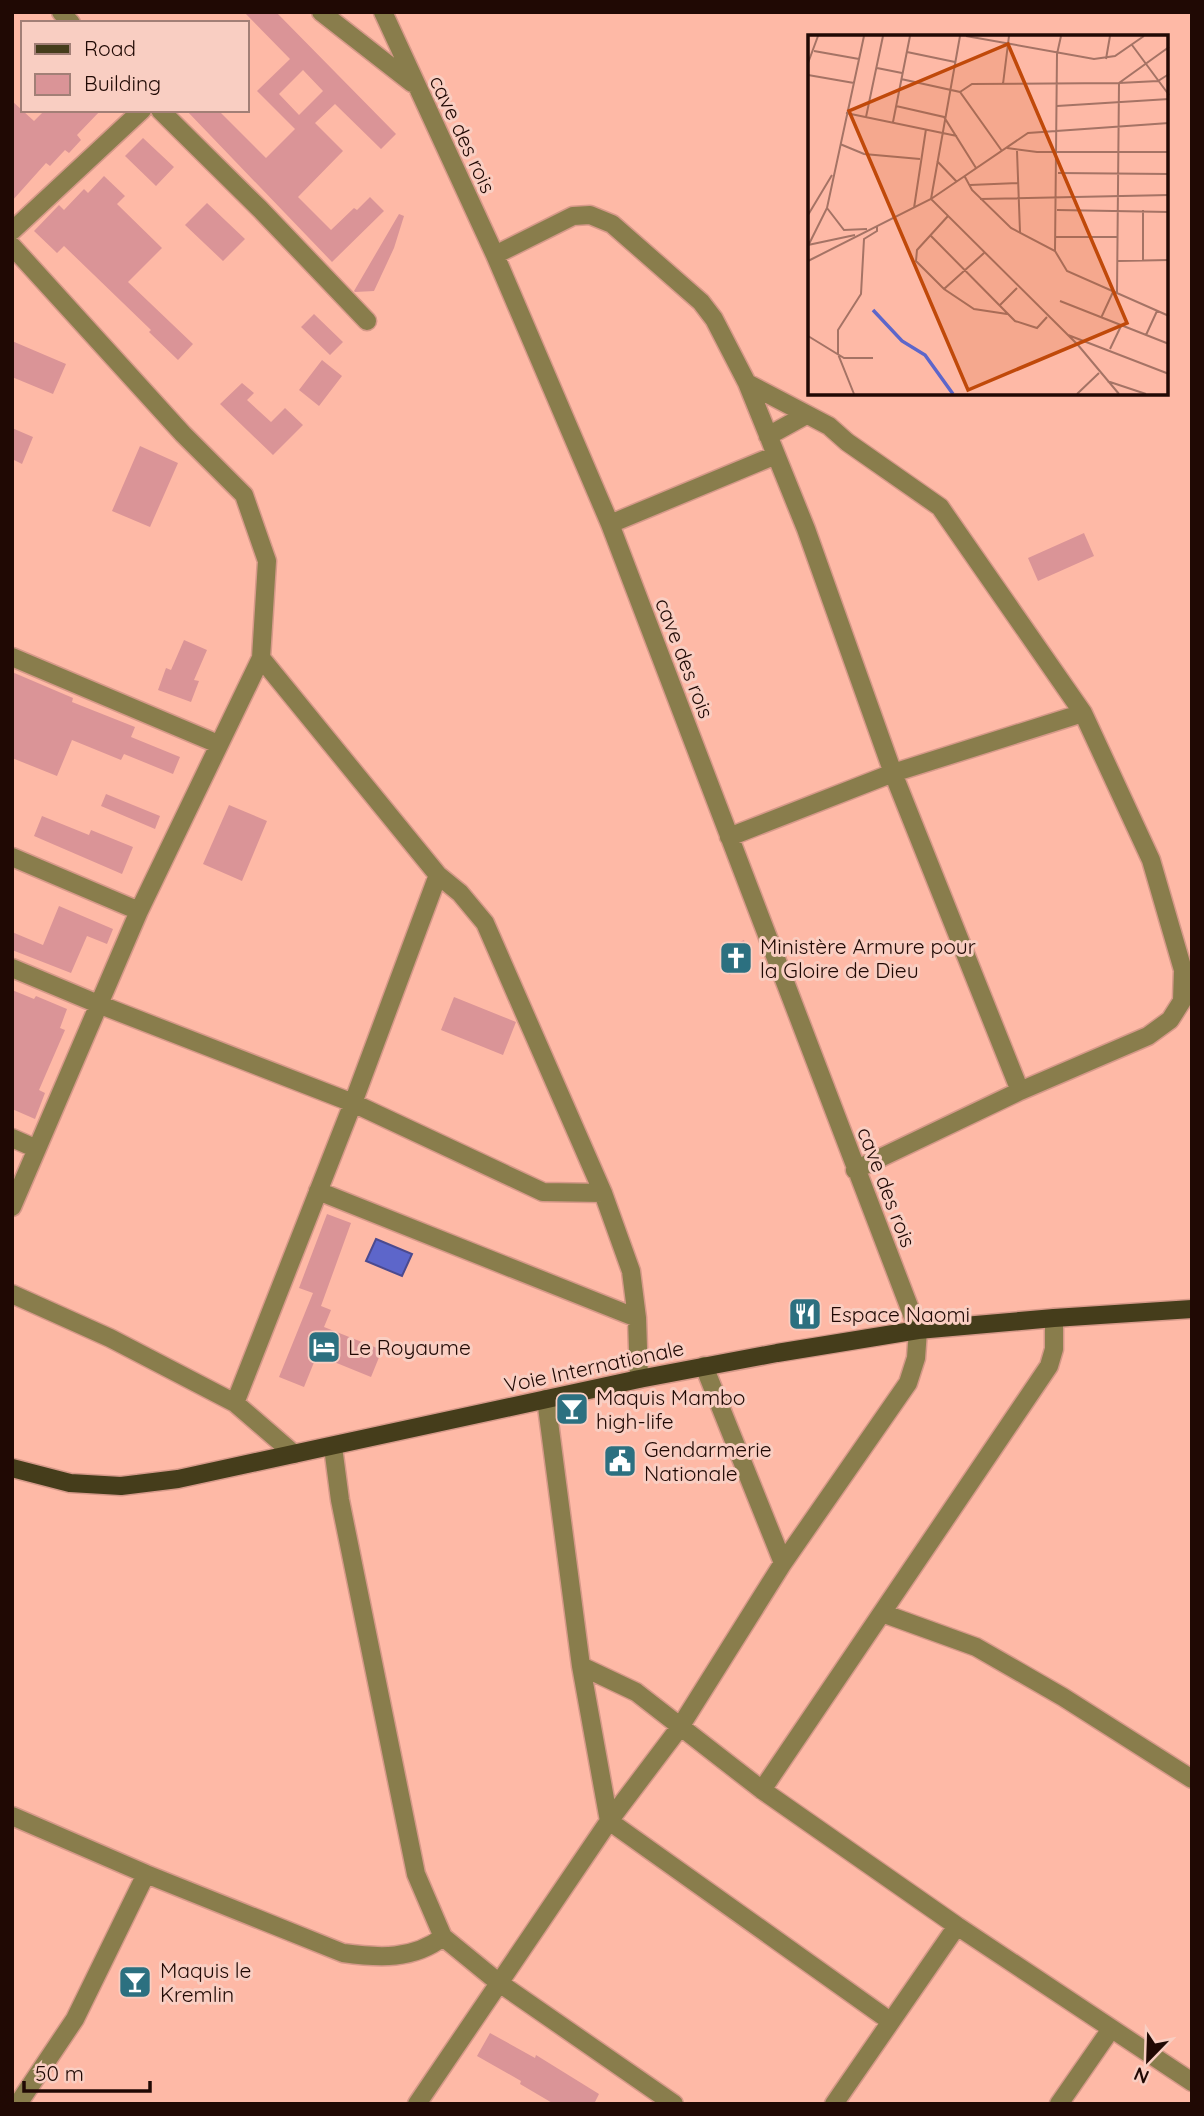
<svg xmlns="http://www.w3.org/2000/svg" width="1204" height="2116" viewBox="0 0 1204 2116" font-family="Quicksand,sans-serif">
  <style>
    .water { fill: #5d66ca; stroke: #4b4a8f; stroke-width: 2 }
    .building { fill: #da9497; fill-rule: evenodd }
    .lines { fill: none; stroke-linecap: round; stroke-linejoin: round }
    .minor-casing { stroke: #d69989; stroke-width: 21 }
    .major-casing { stroke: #d69989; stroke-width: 21 }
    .minor { stroke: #897d4c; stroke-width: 18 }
    .major { stroke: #453d1b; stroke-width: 18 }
    .labels { text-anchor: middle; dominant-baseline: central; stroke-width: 6; stroke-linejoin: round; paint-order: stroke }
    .street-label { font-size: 21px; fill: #200904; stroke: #f9cec2 }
    .poi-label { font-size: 21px; fill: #200904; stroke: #f9cec2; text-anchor: start }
    .inset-river { fill: none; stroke: #5d66ca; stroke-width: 3.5 }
    .inset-road { fill: none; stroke: #a57365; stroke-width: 2 }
    .view { fill: #c0490a; fill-opacity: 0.15; stroke: #c0490a; stroke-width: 3.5 }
    .inset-edge { fill: none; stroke: #200904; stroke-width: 3.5 }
  </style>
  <rect width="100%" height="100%" fill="#feb9a6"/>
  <path class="water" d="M376,1239L412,1254L402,1276L366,1261Z"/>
  <path class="building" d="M244,12H276L396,134L381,149L335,104L315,123L343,151L298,197L331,230L354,208L357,210L370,197L384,211L332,262L186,110H218L266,158L295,129L257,91L290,59ZM303,70L323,91L299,115L279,94Z
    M12,101L34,121L45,110H101L77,135L81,140L69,153L65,150L50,166L46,163L12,201Z
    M143,138L174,167L156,186L125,156Z
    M104,176L125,196L117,204L162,248L128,282L193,344L178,360L149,332L151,330L64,246L57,253L34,231L59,205L64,210L84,189L88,193Z
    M207,203L245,239L223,261L185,225Z
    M399,214L404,216L394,248L374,291L355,292L354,291Z
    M314,314L343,342L330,355L301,327Z
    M12,341L66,364L53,394L12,377Z
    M322,360L342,376L319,406L299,390Z
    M242,383L254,393L247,400L271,422L285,408L303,425L273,455L220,404Z
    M12,428L33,437L22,464L12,459Z
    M140,446L178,463L150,527L112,511Z
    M1084,533L1094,556L1038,581L1028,558Z
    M184,640L207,650L194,680L199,681L191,702L158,690L166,668L171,670Z
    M12,672L73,698L72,702L135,727L131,737L180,757L173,774L124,754L121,760L72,740L57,776L12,758Z
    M106,794L160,816L155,829L101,806Z
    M229,805L267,821L242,881L203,864Z
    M42,816L89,835L91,830L133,847L122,874L34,836Z
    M59,906L113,929L107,944L87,936L71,973L12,950V932L43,945Z
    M744,940L751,965L729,975L720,951Z
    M12,990L34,999L36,996L67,1009L60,1028L65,1030L39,1090L45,1093L35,1119L12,1109Z
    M454,997L516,1022L503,1055L441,1030Z
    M327,1214L351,1223L321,1306L331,1310L324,1327L382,1350L371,1377L317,1355L304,1387L279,1377L313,1293L299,1288Z
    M490,2033L535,2058L536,2055L599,2094L594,2104H554L520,2084L521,2081L477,2056Z"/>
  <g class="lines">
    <defs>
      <path id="minor" d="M61,12L71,23
        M321,12L412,83
        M383,12L495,255L610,524L918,1330L916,1358L908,1383L783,1563L680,1727L609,1821L417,2104
        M160,110L260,209L367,321
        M12,231L142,110
        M12,246L183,434L244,495L267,561L261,658L438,875L460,893L485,923L603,1193L631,1271L637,1318L639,1379
        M495,255L573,216L590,215L612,224L701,302L714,319L747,383L806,529L893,773L1020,1091
        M747,383L829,426L847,442L940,507L1083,713L1151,860L1183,970L1182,1001L1170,1020L1148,1036L1020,1091L855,1170
        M768,436L806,415
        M610,524L776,455
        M12,657L218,744
        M729,837L893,773L1083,713
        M12,857L139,911
        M12,968L98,1004L353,1103L543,1192L603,1193
        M12,1138L37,1149
        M318,1191L637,1318
        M12,1207L139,911L261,658
        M12,1294L110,1338L235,1403L294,1454
        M704,1366L783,1563
        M546,1399L581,1666L609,1821L890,2021
        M235,1403L353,1103L438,875
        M333,1447L340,1500L416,1874L443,1937L498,1982L674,2104
        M882,1613L976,1647L1063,1697L1192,1779
        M581,1666L636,1692L762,1790L957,1926L1192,2082
        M762,1790L1049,1366L1054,1349V1318
        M12,1816L146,1874L343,1953C379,1958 413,1960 443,1937
        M18,2104L75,2019L146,1874
        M834,2104L957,1926
        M1059,2104L1111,2029"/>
      <path id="major" d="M12,1468L70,1483L121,1486L178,1479L639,1379L777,1353L918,1330L1054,1318L1192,1309"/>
    </defs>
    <use href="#minor" class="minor-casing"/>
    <use href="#major" class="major-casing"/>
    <use href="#minor" class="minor"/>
    <use href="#major" class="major"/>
  </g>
  <defs>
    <symbol id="church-square" viewBox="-11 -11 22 22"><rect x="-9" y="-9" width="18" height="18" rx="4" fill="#2c7080" stroke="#f9cec2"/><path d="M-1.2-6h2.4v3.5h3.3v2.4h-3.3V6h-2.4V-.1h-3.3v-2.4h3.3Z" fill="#fff"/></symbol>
    <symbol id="restaurant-square" viewBox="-11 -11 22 22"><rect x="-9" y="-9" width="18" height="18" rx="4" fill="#2c7080" stroke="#f9cec2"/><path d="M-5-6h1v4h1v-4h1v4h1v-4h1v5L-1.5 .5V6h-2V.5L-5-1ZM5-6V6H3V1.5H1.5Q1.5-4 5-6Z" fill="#fff"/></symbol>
    <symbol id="hotel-square" viewBox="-11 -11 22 22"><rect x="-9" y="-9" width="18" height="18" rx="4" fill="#2c7080" stroke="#f9cec2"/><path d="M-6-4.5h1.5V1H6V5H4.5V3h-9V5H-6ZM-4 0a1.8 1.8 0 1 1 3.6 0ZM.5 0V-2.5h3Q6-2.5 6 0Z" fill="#fff"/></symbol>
    <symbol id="bar-square" viewBox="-11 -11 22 22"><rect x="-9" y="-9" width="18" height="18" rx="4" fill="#2c7080" stroke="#f9cec2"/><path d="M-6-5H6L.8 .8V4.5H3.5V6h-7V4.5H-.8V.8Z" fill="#fff"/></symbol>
    <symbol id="civic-square" viewBox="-11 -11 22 22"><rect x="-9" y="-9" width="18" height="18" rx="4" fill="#2c7080" stroke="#f9cec2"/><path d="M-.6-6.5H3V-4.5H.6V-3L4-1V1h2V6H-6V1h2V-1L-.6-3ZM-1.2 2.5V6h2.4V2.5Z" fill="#fff"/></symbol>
  </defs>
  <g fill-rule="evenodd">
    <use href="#church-square" x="717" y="939" width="38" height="38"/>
    <use href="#restaurant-square" x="786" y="1295" width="38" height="38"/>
    <use href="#hotel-square" x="305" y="1328" width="38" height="38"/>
    <use href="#bar-square" x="553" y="1390" width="38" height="38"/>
    <use href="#civic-square" x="601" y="1442" width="38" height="38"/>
    <use href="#bar-square" x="116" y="1963" width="38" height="38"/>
  </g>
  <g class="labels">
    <g class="street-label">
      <text transform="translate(463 134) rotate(65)">cave des rois</text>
      <text transform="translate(685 658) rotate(69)">cave des rois</text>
      <text transform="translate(887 1187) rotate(69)">cave des rois</text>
      <text transform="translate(594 1366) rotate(-12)">Voie Internationale</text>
    </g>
    <g class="poi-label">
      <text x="760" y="946">Ministère Armure pour<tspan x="760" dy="24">la Gloire de Dieu</tspan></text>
      <text x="830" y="1314">Espace Naomi</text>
      <text x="348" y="1347">Le Royaume</text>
      <text x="596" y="1397">Maquis Mambo<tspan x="596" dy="24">high-life</tspan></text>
      <text x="644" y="1449">Gendarmerie<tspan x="644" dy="24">Nationale</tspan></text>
      <text x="160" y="1970">Maquis le<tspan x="160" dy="24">Kremlin</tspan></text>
    </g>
  </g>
  <g transform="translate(808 35)">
    <rect width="360" height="360" fill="#feb9a6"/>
    <path class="inset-river" d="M65,275L94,306L117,320L145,359"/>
    <path class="inset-road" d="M152,1L123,164L270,310L311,359M158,1L286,24L307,21L336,1M324,10L361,60M6,16L51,24M99,17L147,27M298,24L302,1M0,28L10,1M69,33L94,38M0,40L46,48M93,44L152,57L194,116M195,49L201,1M152,57L164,49L311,48L350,46L361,39M88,71L136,82L168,133M249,71L361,64M38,78L149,101M58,82L75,1M85,87L102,1M32,109L56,119L112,124M199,113L229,117H361M209,116L212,197M129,126L149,147M250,138L361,139M157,142L164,155L203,193L247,216L259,236L361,281M162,150L210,148M172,164L361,160M19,173L36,195L59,194M106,173L118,94M249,175L361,177M335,175V225M0,180L24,140M140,181L109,215L108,226L136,254L166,274L199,279M123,201L207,286L229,293L239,282M248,202H309M0,210L47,200M0,211L19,173L56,1M247,216L249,19L253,1M0,226L123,164L220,98L361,88M310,226L361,225M136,254L176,218M309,258L311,48L361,12M252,266L361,309M191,271L209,253M293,283L305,257M260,300L361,339M338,300L349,276M0,301L36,323H65M302,314L313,291M299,346L338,359M46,359L30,319V295L53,259L56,204L69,196V191M269,359L291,338"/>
    <path class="view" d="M200,9L319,288L160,355L41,76Z"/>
    <rect width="360" height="360" class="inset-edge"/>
  </g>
  <rect width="1204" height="2116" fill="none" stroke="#200904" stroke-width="28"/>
  <rect x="21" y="21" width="228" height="91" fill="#f9cec2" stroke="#a27f76" stroke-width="2"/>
  <rect x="35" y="44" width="35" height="10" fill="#453d1b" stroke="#a27f76" stroke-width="2"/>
  <text x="84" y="56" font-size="21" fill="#200904">Road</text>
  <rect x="35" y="74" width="35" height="21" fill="#da9497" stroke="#a27f76" stroke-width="2"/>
  <text x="84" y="91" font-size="21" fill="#200904">Building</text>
  <g transform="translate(1148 2060) rotate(203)" stroke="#f9cec2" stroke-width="5" paint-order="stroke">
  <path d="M0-5L12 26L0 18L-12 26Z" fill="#200904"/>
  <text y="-10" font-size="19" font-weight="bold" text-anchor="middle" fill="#200904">N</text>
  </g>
  <path d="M24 2081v10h126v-10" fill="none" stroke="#200904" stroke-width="3.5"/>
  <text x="35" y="2081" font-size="21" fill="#200904" stroke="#f9cec2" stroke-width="5" paint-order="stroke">50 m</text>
</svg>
